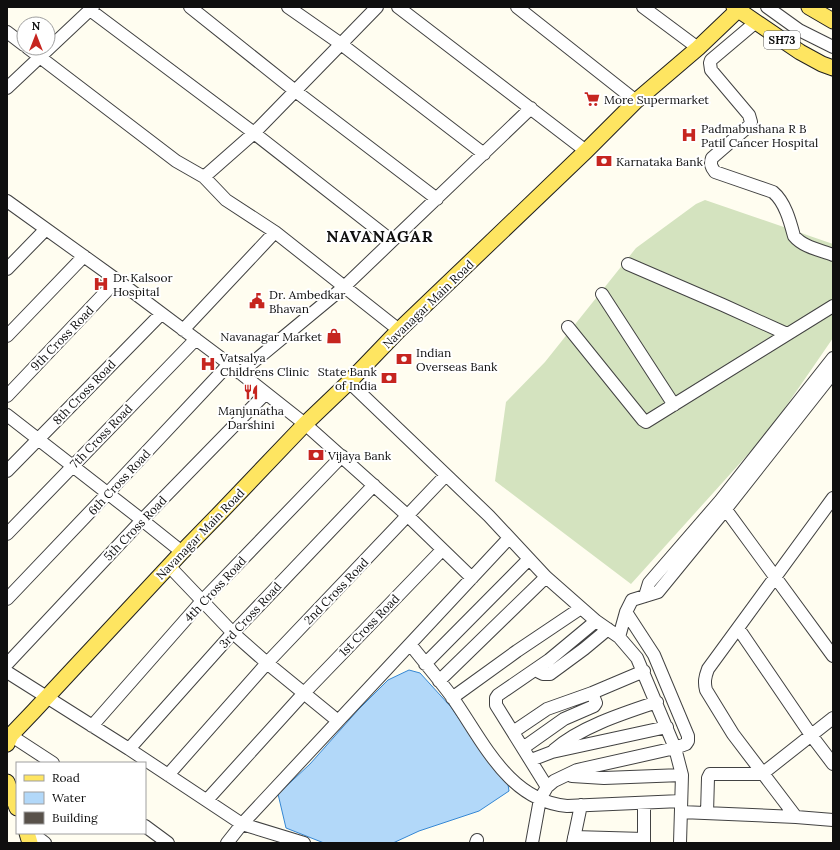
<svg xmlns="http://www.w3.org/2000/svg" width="840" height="850" viewBox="0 0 840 850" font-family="Lora,serif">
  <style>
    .cemetery { fill: #d4e3bf }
    .water { fill: #b2d8f9; stroke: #3587d4 }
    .building { fill: #58514a }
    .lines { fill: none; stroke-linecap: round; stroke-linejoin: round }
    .minor-casing { stroke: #424242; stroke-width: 14 }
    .major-casing { stroke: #202020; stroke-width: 17 }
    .minor { stroke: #fff; stroke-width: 12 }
    .major { stroke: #fee561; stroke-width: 15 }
    .labels { text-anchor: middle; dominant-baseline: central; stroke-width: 4; stroke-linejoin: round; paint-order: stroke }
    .shield { fill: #fff; stroke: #575757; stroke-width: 1 }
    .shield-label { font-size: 11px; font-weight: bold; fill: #0f0f0f }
    .poi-label { font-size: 12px; fill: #0f0f0f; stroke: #fff; text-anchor: start }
    .street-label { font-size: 12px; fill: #0f0f0f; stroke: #fff }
    .district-label { font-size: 16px; font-weight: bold; letter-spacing: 1px; fill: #0f0f0f; stroke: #fff }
  </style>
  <rect width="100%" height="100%" fill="#fffdf0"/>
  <path class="cemetery" d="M705,200L833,244V338L769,431L631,584L495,481L506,402L545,362L636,248L696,204Z"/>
  <path class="water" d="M409,670L420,673L451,707L479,748L507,778L509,791L479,811L419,831L393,843H324L286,828L278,794L310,764L358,710L388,680Z"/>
  <path class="building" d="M98,278L105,282L99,288L94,285Z"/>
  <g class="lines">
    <defs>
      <path id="minor" d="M190,7L294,90L437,199
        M288,7L341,44L484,154
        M398,7L586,151
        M517,7L636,101
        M643,7L698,48
        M767,7L799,30L833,47
        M90,10L254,133L392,241L344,287L240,373
        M756,22L711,60L710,63L711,70L749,115L751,122L750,125L712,158C710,164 711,167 715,172L773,192C785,202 790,221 794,236C803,247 820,250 833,255
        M7,32L24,45
        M28,48L176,161L204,177L226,200L275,232L399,330
        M7,88L93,7
        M204,177L254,133L377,7
        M7,201L117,280L229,364L305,424L408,516L472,578
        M392,241L531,108
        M628,264L723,305L787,334
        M7,269L46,229
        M602,294L674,405
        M568,327L643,420L646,422L833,306
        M183,330L275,232
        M7,336L84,256
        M349,382L489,516L546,577L596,621L619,637L637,658L675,748L682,775L680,843
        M7,396L117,280
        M7,415L142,520L182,552
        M7,471L161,314
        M721,503L833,656
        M7,534L196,339
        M169,566L233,633L267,663L338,721
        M645,596L649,583L720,501L833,358
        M7,599L108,493L229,364
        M738,628L811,735L833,764
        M619,637L626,612L632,600L658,592L725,510L833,373
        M410,644C424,662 439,679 452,697C482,739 508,801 567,806L681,801
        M7,664L142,520L265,394
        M425,664L529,559
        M535,670L543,674H550L584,649L608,629
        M7,672L129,749L242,824L304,843
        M439,681L546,577
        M452,698L517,651L581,608
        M92,726L202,601L342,456
        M513,732L547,709L592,693L644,671
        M7,733L53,763
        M523,748L564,719L594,706L596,703L592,693
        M129,749L229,637L374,485
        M554,750C580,727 624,713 657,702
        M531,760L552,752L667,727
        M168,775L267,663L446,475
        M572,776L604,778L682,775
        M547,787L496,705V698L498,695L549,660L596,621
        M207,800L304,693L442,550
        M681,812L796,817L833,820
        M707,813L708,778L710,774H762L833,718
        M796,817L733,734L706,690C704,682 705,677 708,669L833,498
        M145,826L168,843
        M32,833L45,843
        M574,837L644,839
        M227,843L242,824L509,538
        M476,843L477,840
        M532,843L540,799L547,787L554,781L577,770L675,748L686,744L688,741V736L654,655L626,612
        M573,843L581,805
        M644,843V803"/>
      <path id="major" d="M734,7L800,52L822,64L833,68
        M809,7L833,21
        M7,744L11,735L33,712L182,552L221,512L305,424L349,382L399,330L586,151L636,101L698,48L741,7
        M7,782L17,808
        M27,833L30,843"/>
    </defs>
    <use href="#minor" class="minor-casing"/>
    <use href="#major" class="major-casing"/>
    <use href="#minor" class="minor"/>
    <use href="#major" class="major"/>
  </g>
  <defs>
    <symbol id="supermarket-bare" viewBox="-9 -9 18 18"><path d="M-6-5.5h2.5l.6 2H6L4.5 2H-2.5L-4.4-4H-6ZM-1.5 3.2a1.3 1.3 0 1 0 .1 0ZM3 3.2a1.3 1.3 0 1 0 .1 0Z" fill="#c6251f" stroke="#fff" stroke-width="2.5" paint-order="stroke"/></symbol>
    <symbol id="hospital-bare" viewBox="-9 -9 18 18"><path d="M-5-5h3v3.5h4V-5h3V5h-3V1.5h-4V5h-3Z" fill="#c6251f" stroke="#fff" stroke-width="2.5" paint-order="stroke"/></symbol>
    <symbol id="bank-bare" viewBox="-9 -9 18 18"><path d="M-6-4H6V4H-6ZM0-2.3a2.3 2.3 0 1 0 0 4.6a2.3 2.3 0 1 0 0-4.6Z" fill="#c6251f" stroke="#fff" stroke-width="2.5" paint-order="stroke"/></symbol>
    <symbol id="civic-bare" viewBox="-9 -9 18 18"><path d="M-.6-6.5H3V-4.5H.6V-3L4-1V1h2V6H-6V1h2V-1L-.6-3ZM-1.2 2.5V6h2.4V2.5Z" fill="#c6251f" stroke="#fff" stroke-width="2.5" paint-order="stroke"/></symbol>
    <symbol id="shop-bare" viewBox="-9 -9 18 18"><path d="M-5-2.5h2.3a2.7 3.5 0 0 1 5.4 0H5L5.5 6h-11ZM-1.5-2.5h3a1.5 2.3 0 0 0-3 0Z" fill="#c6251f" stroke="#fff" stroke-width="2.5" paint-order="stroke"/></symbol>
    <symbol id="restaurant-bare" viewBox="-9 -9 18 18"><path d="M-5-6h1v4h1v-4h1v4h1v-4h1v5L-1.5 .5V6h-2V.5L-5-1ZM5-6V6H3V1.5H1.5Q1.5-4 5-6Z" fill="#c6251f" stroke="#fff" stroke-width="2.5" paint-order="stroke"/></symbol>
  </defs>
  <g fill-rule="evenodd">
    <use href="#supermarket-bare" x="581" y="88" width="22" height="22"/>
    <use href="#hospital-bare" x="678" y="124" width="22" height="22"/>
    <use href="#bank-bare" x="593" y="150" width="22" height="22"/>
    <use href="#hospital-bare" x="90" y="273" width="22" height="22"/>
    <use href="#civic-bare" x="246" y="290" width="22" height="22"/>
    <use href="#shop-bare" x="323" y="325" width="22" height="22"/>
    <use href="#bank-bare" x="393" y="348" width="22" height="22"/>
    <use href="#hospital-bare" x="197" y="353" width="22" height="22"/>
    <use href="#bank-bare" x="378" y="367" width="22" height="22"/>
    <use href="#restaurant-bare" x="240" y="381" width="22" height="22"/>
    <use href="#bank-bare" x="305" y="444" width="22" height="22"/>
  </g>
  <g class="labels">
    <rect class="shield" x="764" y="31" width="36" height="18" rx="3"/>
    <g class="shield-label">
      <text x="782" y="40">SH73</text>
    </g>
    <g class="poi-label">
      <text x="604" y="99">More Supermarket</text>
      <text x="701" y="128">Padmabushana R B<tspan x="701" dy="14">Patil Cancer Hospital</tspan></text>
      <text x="616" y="161">Karnataka Bank</text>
      <text x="113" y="277">Dr Kalsoor<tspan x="113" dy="14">Hospital</tspan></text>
      <text x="269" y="294">Dr. Ambedkar<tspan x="269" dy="14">Bhavan</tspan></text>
      <text x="322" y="336" text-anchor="end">Navanagar Market</text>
      <text x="416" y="352">Indian<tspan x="416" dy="14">Overseas Bank</tspan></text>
      <text x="220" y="357">Vatsalya<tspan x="220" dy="14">Childrens Clinic</tspan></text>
      <text x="377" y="371" text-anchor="end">State Bank<tspan x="377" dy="14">of India</tspan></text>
      <text x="251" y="410" text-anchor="middle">Manjunatha<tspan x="251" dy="14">Darshini</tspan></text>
      <text x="328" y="455">Vijaya Bank</text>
    </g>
    <g class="street-label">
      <text transform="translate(428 304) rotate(-44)">Navanagar Main Road</text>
      <text transform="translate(62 338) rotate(-46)">9th Cross Road</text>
      <text transform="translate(84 392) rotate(-46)">8th Cross Road</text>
      <text transform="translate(101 436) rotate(-46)">7th Cross Road</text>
      <text transform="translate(119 482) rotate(-47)">6th Cross Road</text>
      <text transform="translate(135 528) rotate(-46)">5th Cross Road</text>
      <text transform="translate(200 534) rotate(-46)">Navanagar Main Road</text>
      <text transform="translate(215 589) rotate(-47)">4th Cross Road</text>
      <text transform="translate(336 591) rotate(-46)">2nd Cross Road</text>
      <text transform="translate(250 615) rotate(-47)">3rd Cross Road</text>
      <text transform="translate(369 625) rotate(-46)">1st Cross Road</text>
    </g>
    <g class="district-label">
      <text x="380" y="236">NAVANAGAR</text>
    </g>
  </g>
  <rect width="840" height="850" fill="none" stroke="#0f0f0f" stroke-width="16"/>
  <rect x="16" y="762" width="130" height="72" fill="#ffffff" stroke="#9f9f9f"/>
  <rect x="24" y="775" width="20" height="6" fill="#fee561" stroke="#9f9f9f"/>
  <text x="52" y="782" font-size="12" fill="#0f0f0f">Road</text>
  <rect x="24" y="792" width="20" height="12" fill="#b2d8f9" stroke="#9f9f9f"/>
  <text x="52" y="802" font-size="12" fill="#0f0f0f">Water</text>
  <rect x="24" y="812" width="20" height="12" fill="#58514a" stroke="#9f9f9f"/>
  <text x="52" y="822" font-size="12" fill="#0f0f0f">Building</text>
  <g transform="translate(36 36)"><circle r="19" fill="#ffffff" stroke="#9f9f9f"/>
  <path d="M0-3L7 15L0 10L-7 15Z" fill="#c6251f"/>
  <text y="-6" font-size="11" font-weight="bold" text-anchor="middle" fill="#0f0f0f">N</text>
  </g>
</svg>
